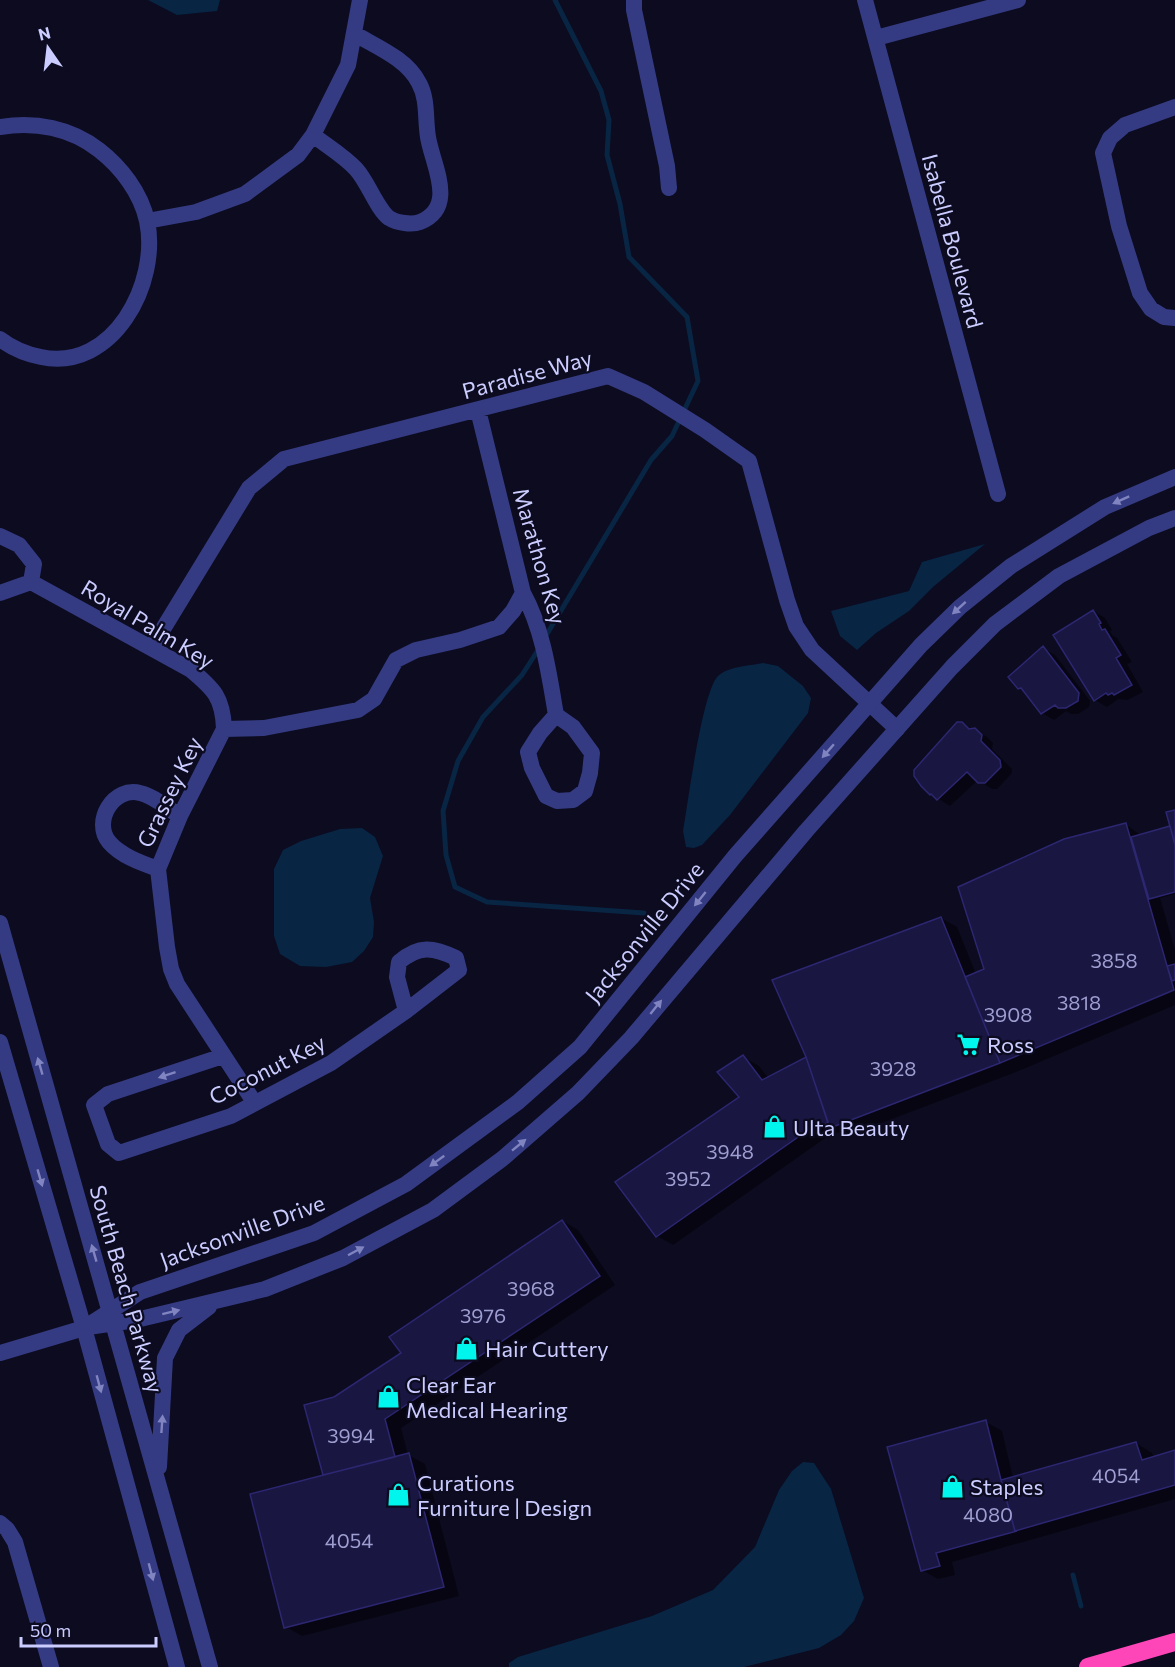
<svg xmlns="http://www.w3.org/2000/svg" width="1175" height="1667" viewBox="0 0 1175 1667" font-family="Commissioner,sans-serif">
  <style>
    .water { fill: #082543 }
    .shadow { fill: #0007 }
    .lines { fill: none; stroke-linecap: round; stroke-linejoin: round }
    .stream { stroke: #082543; stroke-width: 5 }
    .building { fill: #191642; stroke: #2c2770; stroke-width: 1.5 }
    .minor { stroke: #343b82; stroke-width: 16 }
    .tertiary { stroke: #343b82; stroke-width: 16 }
    .motorway { stroke: #ff46b8; stroke-width: 18 }
    .oneway { fill: #8084c0 }
    .labels { text-anchor: middle; dominant-baseline: central; stroke-width: 4.5; stroke-linejoin: round; paint-order: stroke }
    .number-label { font-size: 20px; fill: #9e9ed0 }
    .street-label { font-size: 22px; fill: #cbccff; stroke: #0c0b20 }
    .poi-label { font-size: 22px; fill: #cbccff; stroke: #0c0b20; text-anchor: start }
  </style>
  <rect width="100%" height="100%" fill="#0c0b20"/>
  <path class="water" d="M148,0H220L217,11L177,15Z
    M985,544L933,587L909,611L876,633L857,650L840,636L831,611L909,591L922,562Z
    M763,663L778,666L803,686L811,698L808,713L730,815L702,845L694,848L686,847L683,831C688,803 702,692 718,676C729,666 749,666 763,663Z
    M362,828L375,837L383,856L370,898L374,922L373,937L364,951L352,962L326,967L300,966L280,954L274,936V869L283,850L301,841L340,829Z
    M803,1462L814,1463L831,1489L864,1598L854,1621L841,1635L819,1648L744,1667H509V1663L518,1657L652,1616L713,1590L755,1547L779,1490L792,1471Z"/>
  <path class="shadow" d="M1093,611L1105,618L1112,630L1110,631L1112,635L1117,638L1132,662L1127,664L1143,692L1127,700L1118,699L1107,707L1095,700Z
    M1043,648L1055,655L1090,701L1089,707L1078,714H1071L1066,711L1054,720L1042,713L1025,691L1019,688Z
    M962,724L987,737L993,743L992,749L1012,769V773L997,789H992L978,780L950,806L931,794Z
    M1175,811V894L1160,898L1175,950V1005L1016,1072L847,1136L840,1132L828,1136L673,1245L657,1236L741,1097L743,1057L759,1066L769,1079L808,1058L941,918L957,927L976,974L986,970L1125,824L1142,836L1169,828Z
    M563,1221L578,1230L615,1285L401,1428L408,1455L425,1464L459,1596L302,1636L286,1627L324,1477L305,1406L335,1398L404,1354Z
    M986,1422L1002,1431L1013,1478L1136,1443L1152,1453L1154,1458L1175,1452V1499L952,1562L955,1575L938,1579L922,1570Z"/>
  <g class="lines">
    <path class="stream" d="M544,639L651,460L672,436L698,381L687,317L629,257L620,204L607,155L609,120L601,91L555,0
      M540,647L522,675L483,717L458,761L443,811L446,855L455,887L487,902L644,913
      M1073,1575L1081,1606"/>
  </g>
  <path class="building" d="M1093,610L1101,623L1099,624L1102,630L1105,629L1121,655L1116,658L1132,685L1114,695L1112,693L1108,695L1106,693L1094,701L1053,635Z
    M1043,646L1079,693L1078,701L1066,708H1058L1055,705L1041,714L1021,688L1018,689L1008,677Z
    M957,722H962L969,729L975,728L982,735L981,741L1000,760L1001,767L985,783H978L967,772L937,800L931,794L930,795L921,786L914,776V770Z
    M1175,810V845L1166,812Z
    M1126,823L1174,990L1000,1063L965,977L984,969L958,887L1064,839Z
    M1170,826L1175,845V892L1149,899L1131,837Z
    M941,917L1000,1063L830,1128L806,1057L772,980Z
    M1175,964V980L1172,981L1167,966Z
    M743,1055L762,1080L806,1057L828,1123L811,1128L656,1237L615,1182L739,1097L717,1072Z
    M562,1220L600,1276L385,1419L395,1457L323,1475L304,1405L334,1397L401,1353L389,1337Z
    M986,1420L1001,1480L1015,1531H1017L936,1553L940,1566L921,1571L887,1447Z
    M1136,1442L1142,1460L1175,1450V1485L1015,1531L1001,1480Z
    M409,1453L444,1587L284,1628L250,1494Z"/>
  <g class="lines">
    <path class="minor" d="M634,0V10L667,166L669,188
      M865,0L998,494
      M876,38L1018,0
      M1175,107L1125,125L1110,138L1103,153L1119,226L1140,293L1151,309L1164,317L1175,318
      M0,127C35,121 71,128 99,150C121,167 141,193 147,221C160,283 113,372 41,357C25,354 13,349 0,339
      M313,135C327,146 344,156 356,169C368,182 377,209 389,218C397,223 412,225 420,222C458,207 432,164 428,137C425,119 428,99 419,83C407,59 377,47 355,34
      M147,221L196,212L245,194L298,155L313,135L348,65L360,0
      M478,410L523,593C543,629 549,674 556,715L540,733L528,752L532,768L546,796L557,801L573,800L585,791L590,773L592,753L573,727L556,715
      M0,536L19,545L34,564L31,582
      M31,582L191,670C214,689 223,698 224,729L180,816L158,869L167,947L171,969L177,984L254,1102
      M0,593L31,582
      M152,647L249,488L284,459L608,376L644,392L705,430L749,461L787,600L796,626L812,650L897,729
      M224,729L264,728L358,710L374,699L396,660L416,650L460,640L499,627L513,611L523,593
      M158,869C141,863 121,856 109,842C92,821 114,786 140,793C154,796 168,809 180,816
      M223,1056L108,1094L94,1105L108,1144L119,1153L231,1116L331,1063L406,1011L459,970L456,958C433,947 419,945 399,962L397,977L406,1011
      M0,1353L84,1328
      M0,1523L7,1529L15,1542L51,1667"/>
    <path class="tertiary" d="M0,923L210,1667
      M0,1042L84,1328L177,1667
      M88,1327L136,1320L265,1289L343,1258L433,1210L502,1159L578,1093L631,1038L806,831L952,667L995,624L1059,576L1149,528L1175,518
      M84,1328L140,1292L314,1233L406,1184L518,1102L580,1047L735,856L921,645L960,607L1011,566L1105,507L1175,477
      M159,1467L165,1358L179,1330L209,1307"/>
    <path class="motorway" d="M1088,1667L1175,1642"/>
  </g>
  <defs><path id="oneway-solid" d="M-6-.8H1V-3.2L6.5 0L1 3.2V.8H-6Z" transform="scale(1.5)"/></defs>
  <g class="oneway">
    <use href="#oneway-solid" transform="translate(1121 500) rotate(156)"/>
    <use href="#oneway-solid" transform="translate(959 608) rotate(138)"/>
    <use href="#oneway-solid" transform="translate(828 751) rotate(131)"/>
    <use href="#oneway-solid" transform="translate(700 899) rotate(129)"/>
    <use href="#oneway-solid" transform="translate(656 1007) rotate(-51)"/>
    <use href="#oneway-solid" transform="translate(40 1066) rotate(-106)"/>
    <use href="#oneway-solid" transform="translate(167 1075) rotate(162)"/>
    <use href="#oneway-solid" transform="translate(519 1145) rotate(-39)"/>
    <use href="#oneway-solid" transform="translate(437 1161) rotate(144)"/>
    <use href="#oneway-solid" transform="translate(40 1178) rotate(74)"/>
    <use href="#oneway-solid" transform="translate(356 1251) rotate(-28)"/>
    <use href="#oneway-solid" transform="translate(94 1253) rotate(-106)"/>
    <use href="#oneway-solid" transform="translate(171 1312) rotate(-14)"/>
    <use href="#oneway-solid" transform="translate(99 1384) rotate(75)"/>
    <use href="#oneway-solid" transform="translate(162 1424) rotate(-86)"/>
    <use href="#oneway-solid" transform="translate(151 1572) rotate(75)"/>
  </g>
  <defs>
    <symbol id="supermarket-bare" viewBox="-9 -9 18 18"><path d="M-6-5.5h2.5l.6 2H6L4.5 2H-2.5L-4.4-4H-6ZM-1.5 3.2a1.3 1.3 0 1 0 .1 0ZM3 3.2a1.3 1.3 0 1 0 .1 0Z" fill="#00f6ed" stroke="#0c0b20" stroke-width="2.5" paint-order="stroke"/></symbol>
    <symbol id="shop-bare" viewBox="-9 -9 18 18"><path d="M-5-2.5h2.3a2.7 3.5 0 0 1 5.4 0H5L5.5 6h-11ZM-1.5-2.5h3a1.5 2.3 0 0 0-3 0Z" fill="#00f6ed" stroke="#0c0b20" stroke-width="2.5" paint-order="stroke"/></symbol>
  </defs>
  <g fill-rule="evenodd">
    <use href="#supermarket-bare" x="952" y="1028" width="33" height="33"/>
    <use href="#shop-bare" x="758" y="1110" width="33" height="33"/>
    <use href="#shop-bare" x="450" y="1332" width="33" height="33"/>
    <use href="#shop-bare" x="372" y="1380" width="33" height="33"/>
    <use href="#shop-bare" x="936" y="1470" width="33" height="33"/>
    <use href="#shop-bare" x="382" y="1478" width="33" height="33"/>
  </g>
  <g class="labels">
    <g class="number-label">
      <text x="1114" y="960">3858</text>
      <text x="1079" y="1002">3818</text>
      <text x="1008" y="1014">3908</text>
      <text x="893" y="1068">3928</text>
      <text x="730" y="1151">3948</text>
      <text x="688" y="1178">3952</text>
      <text x="531" y="1288">3968</text>
      <text x="483" y="1315">3976</text>
      <text x="351" y="1435">3994</text>
      <text x="1116" y="1475">4054</text>
      <text x="988" y="1514">4080</text>
      <text x="349" y="1540">4054</text>
    </g>
    <g class="street-label">
      <text transform="translate(953 241) rotate(75)">Isabella Boulevard</text>
      <text transform="translate(527 374) rotate(-15)">Paradise Way</text>
      <text transform="translate(540 556) rotate(74)">Marathon Key</text>
      <text transform="translate(148 624) rotate(31)">Royal Palm Key</text>
      <text transform="translate(169 792) rotate(-64)">Grassey Key</text>
      <text transform="translate(644 932) rotate(-51)">Jacksonville Drive</text>
      <text transform="translate(267 1069) rotate(-27)">Coconut Key</text>
      <text transform="translate(242 1231) rotate(-20)">Jacksonville Drive</text>
      <text transform="translate(127 1289) rotate(74)">South Beach Parkway</text>
    </g>
    <g class="poi-label">
      <text x="987" y="1044">Ross</text>
      <text x="793" y="1127">Ulta Beauty</text>
      <text x="485" y="1348">Hair Cuttery</text>
      <text x="406" y="1384">Clear Ear<tspan x="406" dy="25">Medical Hearing</tspan></text>
      <text x="417" y="1482">Curations<tspan x="417" dy="25">Furniture | Design</tspan></text>
      <text x="970" y="1486">Staples</text>
    </g>
  </g>
  <g transform="translate(48 48) rotate(346)" stroke="#0c0b20" stroke-width="4.5" paint-order="stroke">
  <path d="M0-4.5L10 22L0 15L-10 22Z" fill="#cbccff"/>
  <text y="-9" font-size="16" font-weight="bold" text-anchor="middle" fill="#cbccff">N</text>
  </g>
  <path d="M21 1637v9h135v-9" fill="none" stroke="#cbccff" stroke-width="3"/>
  <text x="30" y="1637" font-size="18" fill="#cbccff" stroke="#0c0b20" stroke-width="4.5" paint-order="stroke">50 m</text>
</svg>
